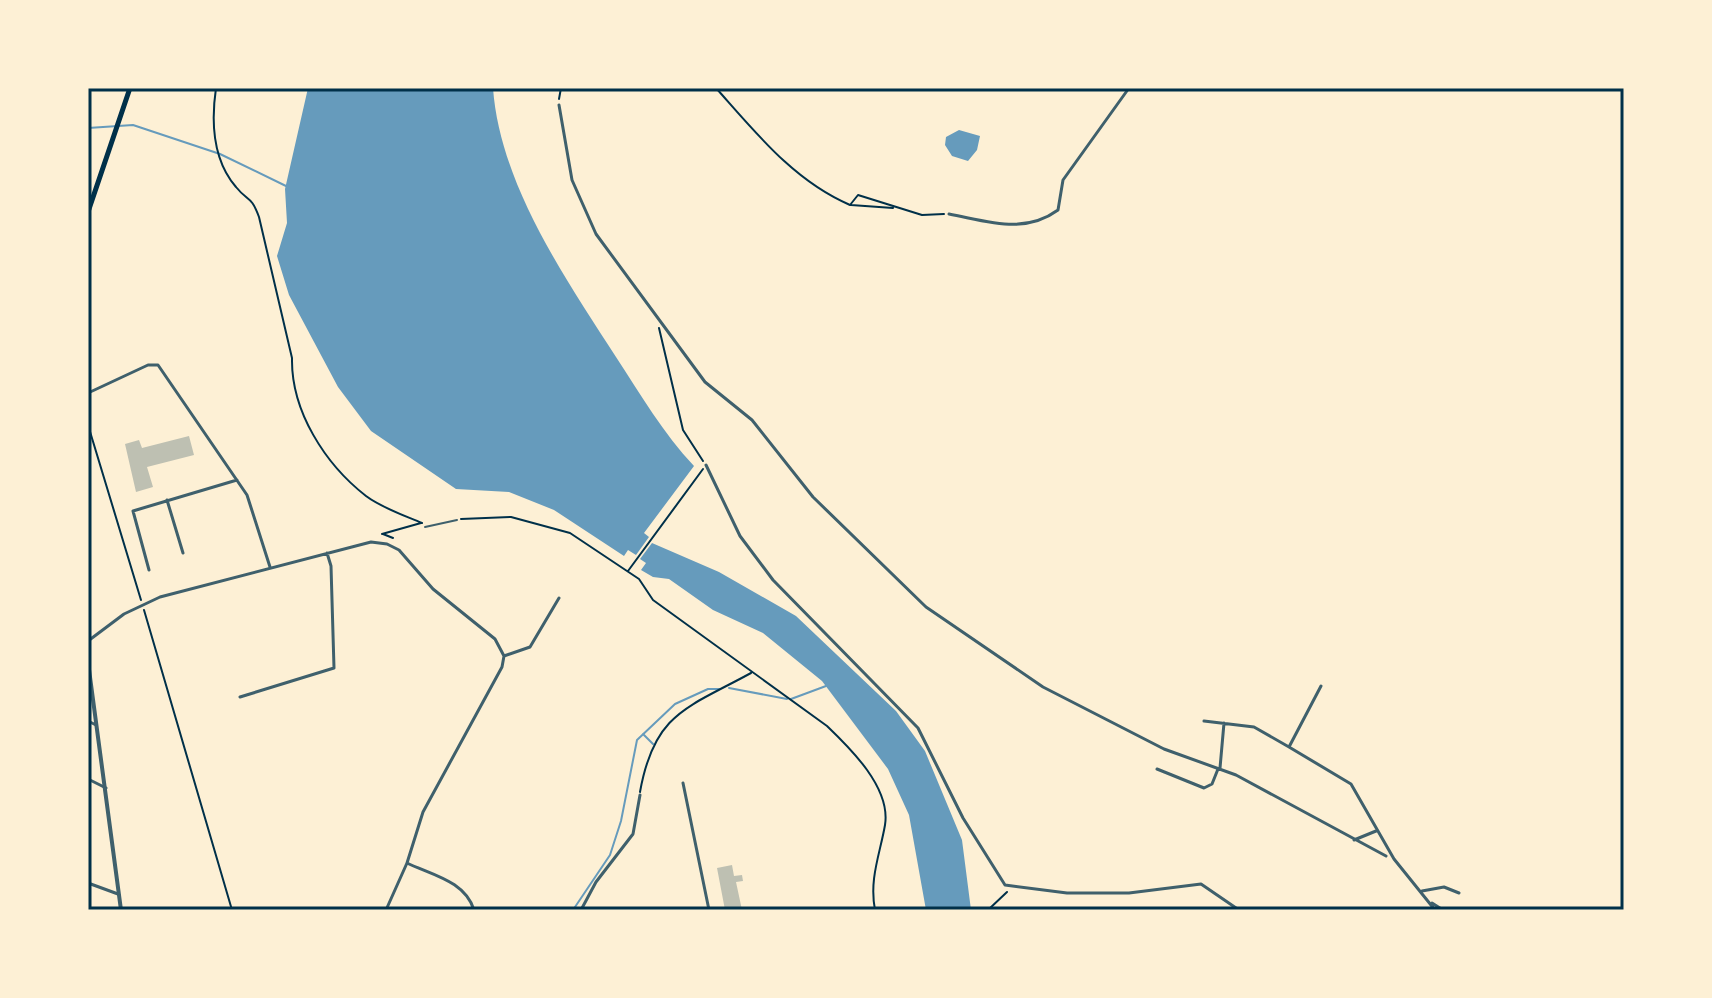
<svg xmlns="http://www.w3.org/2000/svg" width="1712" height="998" viewBox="0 0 1712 998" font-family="'Exo 2',sans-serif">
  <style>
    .water { fill: #669bbc }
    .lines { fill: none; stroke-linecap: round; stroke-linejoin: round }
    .stream { stroke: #669bbc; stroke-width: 2 }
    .building { fill: #bec0b2 }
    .path { stroke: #003049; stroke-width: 2 }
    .service { stroke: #3f606c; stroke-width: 2 }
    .minor { stroke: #3f606c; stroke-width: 3 }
    .tertiary { stroke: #3f606c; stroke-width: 4 }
    .secondary { stroke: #003049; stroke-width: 5 }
    .neatline { fill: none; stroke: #003049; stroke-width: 3 }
  </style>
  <rect width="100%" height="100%" fill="#fdf0d5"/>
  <path class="water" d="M308,88H493C500,184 565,278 616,357C641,395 663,433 694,466L644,533L649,537L636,555L628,550L624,556L554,510L509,492L456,489L371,431L338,387L289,295L277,256L287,223L285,189Z
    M959,130L980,136L977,150L968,161L952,156L945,145L946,137Z
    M652,543L719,572L796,616L896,711L925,751L962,840L971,910H926L909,815L888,769L822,681L763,633L713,610L669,579L653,577L641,570L646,563L640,559Z"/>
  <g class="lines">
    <path class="stream" d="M88,128L133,125L220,154L286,186
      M729,688L787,699
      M791,699L826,686
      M643,734L653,744
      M573,910L610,855L621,821L637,740L675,704L708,689H719"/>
  </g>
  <path class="building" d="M189,436L194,455L147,467L153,487L136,492L125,444L139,440L142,448Z
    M732,865L734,876L742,875L743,881L736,882L742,910H725L717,868Z"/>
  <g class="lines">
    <path class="path" d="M216,88C211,122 212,159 236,187C248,202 251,195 259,217L292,358C291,411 325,464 366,496C382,508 403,515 422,523
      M716,88C756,133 794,181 850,205L858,195L922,215L944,214
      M559,99L561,88
      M851,205L893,208
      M659,328L683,430L703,461
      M88,425L141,600
      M461,519L511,517L570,533L639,579L653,600L827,726C851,749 891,788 885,825C880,854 869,879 875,910
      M382,534L421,523
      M383,534L393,538
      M628,571L703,469
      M144,610L232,910
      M640,792C654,713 687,708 751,673
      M988,910L1007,892"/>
    <path class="service" d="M425,527L457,520"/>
    <path class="minor" d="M559,105L572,180L596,234L705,382L752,420L813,497L926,607L1043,687L1164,749L1236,775L1386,856
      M949,214C987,221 1024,235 1058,210L1063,180L1129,88
      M88,393L148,365H158L247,495L270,567
      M706,465L740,536L773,580L918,728L963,818L1005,885L1067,893H1129L1201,884L1239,910
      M167,500L183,553
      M149,570L133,511L237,480
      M88,641L124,614L160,597L371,542L387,544L399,550L433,589L495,639L504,656L502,667L423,812L407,863L386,910
      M504,656L530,647L559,598
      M1321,686L1289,747L1351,784L1394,859L1435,910
      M240,697L334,668L331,566L327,553
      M88,721L96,725
      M1204,721L1254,727L1289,747
      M1220,768L1224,723
      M1157,769L1204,788L1212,784L1218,769
      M88,779L106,788
      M683,783L709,910
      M1354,840L1376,831
      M407,863C432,875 465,881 474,910
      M88,883L118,894
      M1422,891L1444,887L1459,893
      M1432,903L1443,910
      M581,910L596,882L633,834L640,795"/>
    <path class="tertiary" d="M88,662L121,910"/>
    <path class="secondary" d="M88,212L130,88"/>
  </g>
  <rect width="1712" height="998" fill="none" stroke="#fdf0d5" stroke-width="180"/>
  <rect x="90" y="90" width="1532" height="818" class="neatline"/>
</svg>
